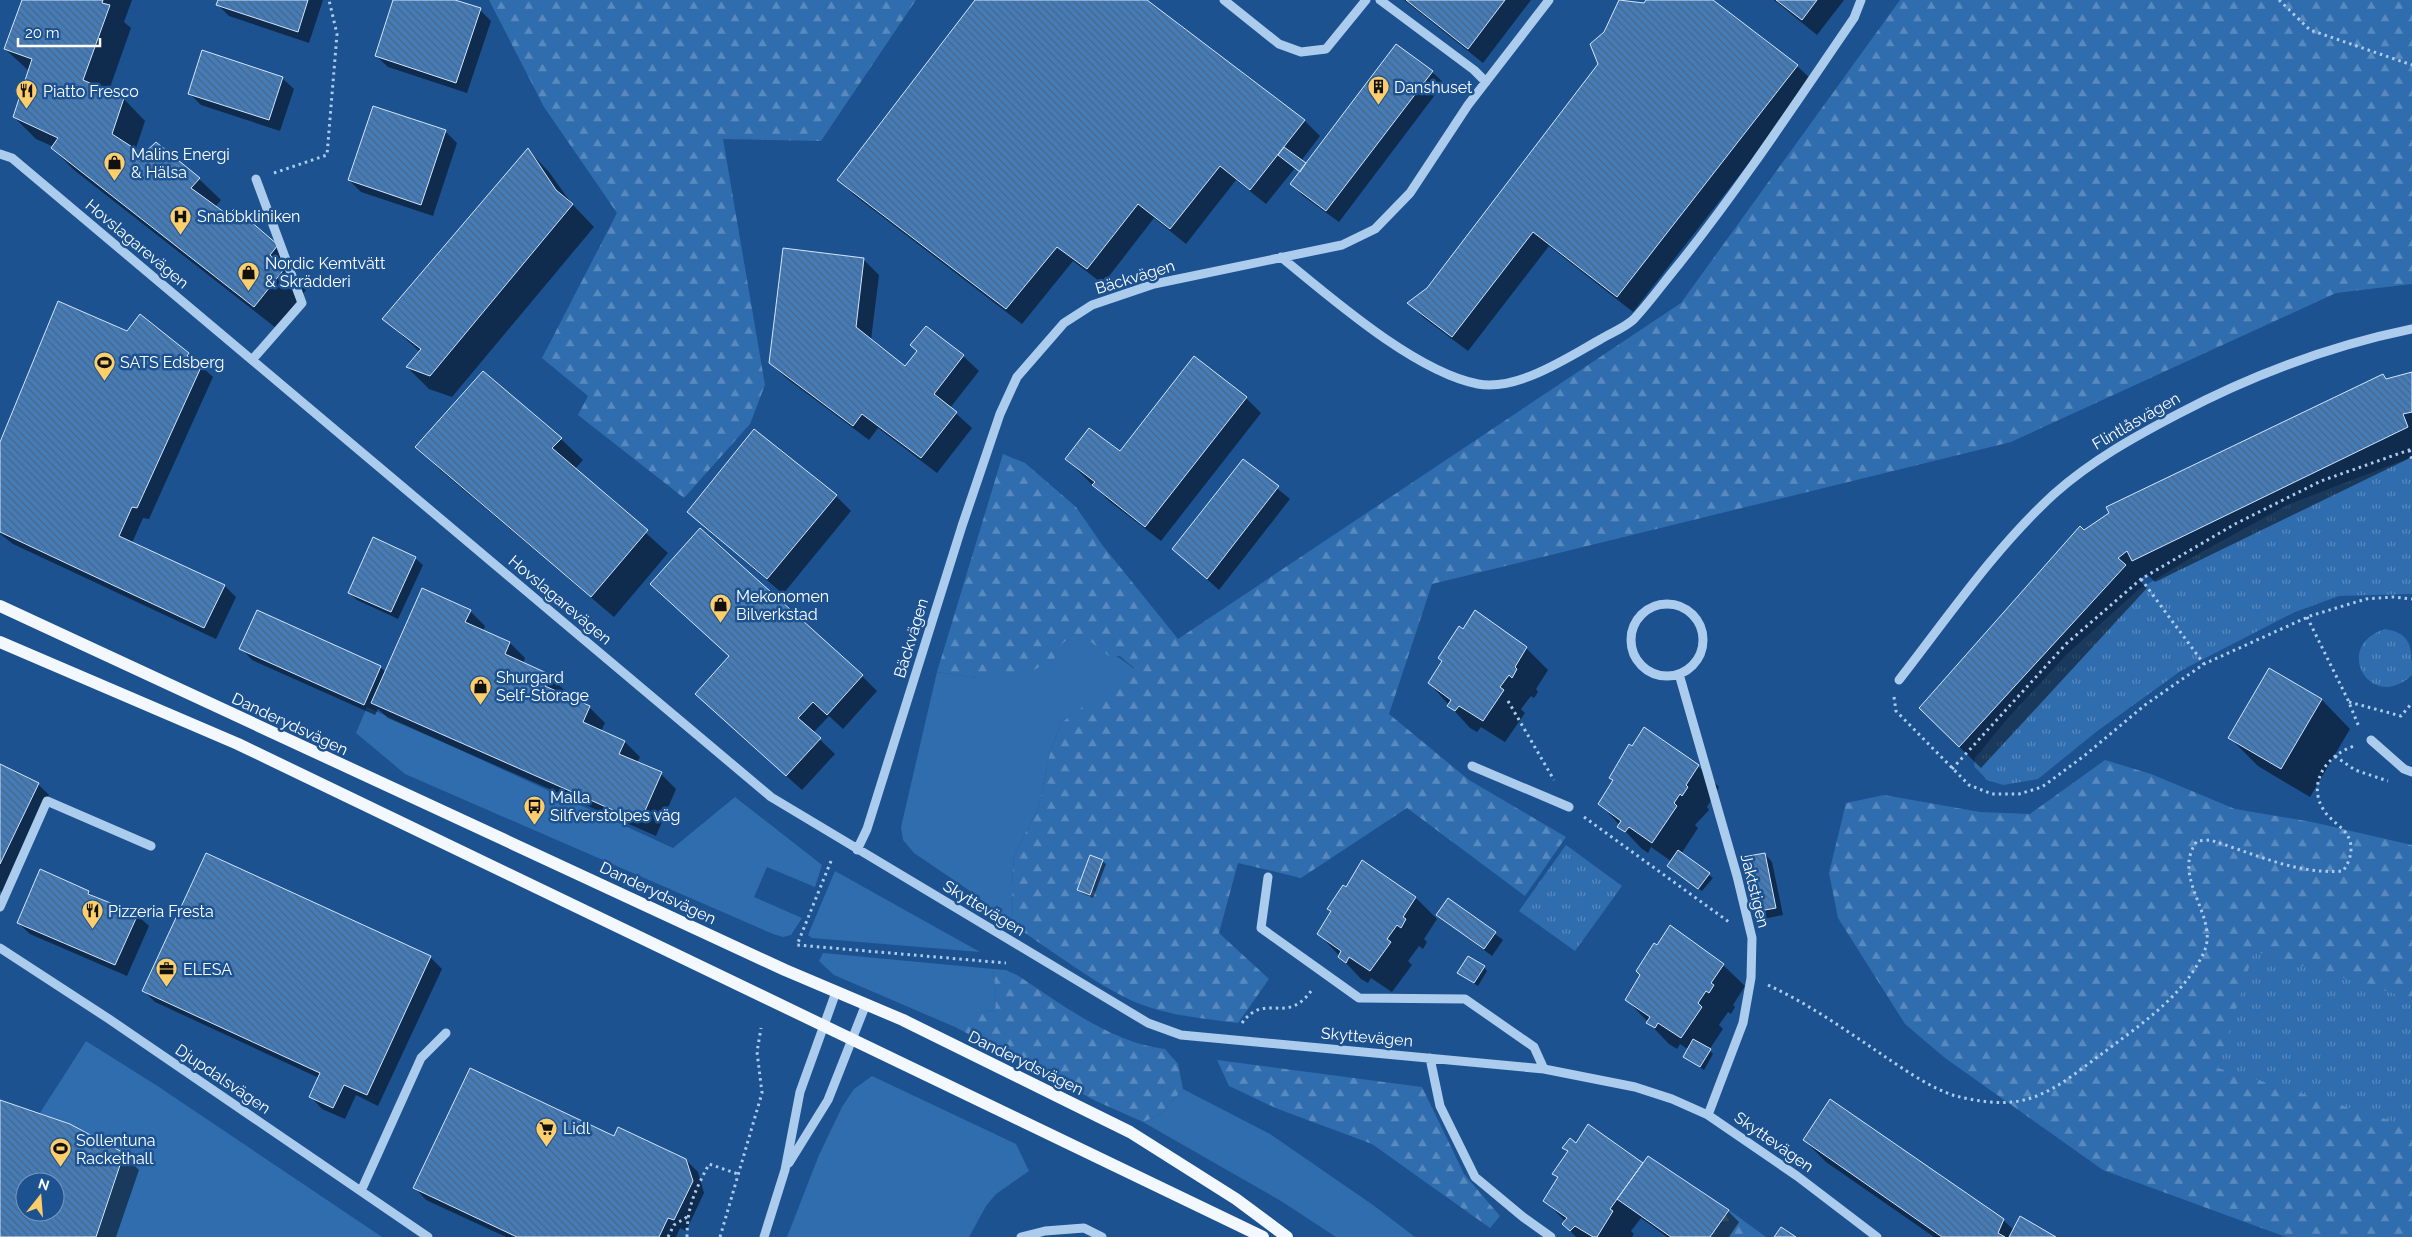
<svg xmlns="http://www.w3.org/2000/svg" width="2412" height="1237" viewBox="0 0 2412 1237" font-family="Raleway,sans-serif">
  <style>
    .grass { fill: #306dae }
    .forest { fill: url(#forest-firs) }
    .park { fill: url(#park-tufts) }
    .shadow { fill: #0007; fill-rule: evenodd }
    .building { fill: url(#building-back-hatch); stroke: #d2e5fa; fill-rule: evenodd }
    .lines { fill: none; stroke-linecap: round; stroke-linejoin: round }
    .path { stroke: #acccee; stroke-width: 3; stroke-dasharray: 2.5 4; stroke-linecap: butt }
    .minor { stroke: #acccee; stroke-width: 9 }
    .major { stroke: #f3f8ff; stroke-width: 12 }
    .labels { text-anchor: middle; dominant-baseline: central; stroke-width: 5; stroke-linejoin: round; paint-order: stroke }
    .poi-label { font-size: 16px; fill: #fff; stroke: #1d5290; text-anchor: start }
    .street-label { font-size: 16px; fill: #fff; stroke: #1d5290 }
  </style>
  <defs>
    <pattern id="forest-firs" width="22" height="20" patternUnits="userSpaceOnUse" patternTransform="scale(1.25)"><rect width="22" height="20" fill="#306dae"/><path d="M5 1l3.5 6h-7zM16 11l3.5 6h-7z" fill="#598abe"/></pattern>
    <pattern id="park-tufts" width="24" height="20" patternUnits="userSpaceOnUse" patternTransform="scale(1.25)"><rect width="24" height="20" fill="#306dae"/><path d="M3 7l-1-3M5 7V3M7 7l1-3M15 17l-1-3M17 17v-4M19 17l1-3" fill="none" stroke="#598abe"/></pattern>
    <pattern id="building-back-hatch" width="6" height="6" patternUnits="userSpaceOnUse" patternTransform="scale(1.25)"><rect width="6" height="6" fill="#457cb7"/><path d="M-1 5l2 2M0 0l6 6M5-1l2 2" fill="none" stroke="#486687"/></pattern>
  </defs>
  <rect width="100%" height="100%" fill="#1d5290"/>
  <path class="grass" d="M1072,637H1086C1102,651 1118,654 1134,669L1061,723L1050,753L1038,809L1014,855L1012,886L1013,925L970,891L914,853L903,840L901,827L937,672L978,678L1059,647Z
    M367,707L673,848L735,797L822,865L815,887L767,867L754,897L802,918L791,935L783,937L773,934L405,774L356,733Z
    M835,871L980,952L812,938L808,935Z
    M823,953L993,969L996,995L995,1010C979,1012 963,1013 955,1027L834,975L819,961Z
    M86,1041L159,1087L382,1237H96L124,1153L70,1124L40,1113Z
    M872,1076L1016,1144L1029,1171L996,1194L986,1206L969,1237H787L819,1155L842,1107L854,1089Z
    M1183,1089L1270,1134L1373,1205L1415,1237H1336L1281,1201L1143,1122L1161,1114Z"/>
  <path class="forest" d="M489,0H916L821,141L723,139L765,385L750,424L684,498L578,415L588,396L542,358L617,213L544,107Z
    M1900,0H2412V284L2336,293L2011,442L1432,584L1389,714L1469,780L1566,837L1525,896L1407,808L1301,878L1238,863L1219,933L1269,979L1238,1023C1206,1019 1171,1016 1140,1004C1100,988 1050,949 1013,925L1012,886L1014,855L1038,809L1050,753L1061,723L1134,668L1120,656L1110,657L1085,637C1068,637 1061,641 1055,658L1027,674L978,678L937,672L1003,454L1025,463L1076,507L1103,546L1178,639L1681,303Z
    M2105,760L2151,774L2235,809L2312,822L2412,845V1237H2286L2103,1170L1945,1058L1905,1024L1838,918L1829,873L1846,803L1884,795L1980,812L2030,814Z
    M993,969L1005,970L1017,975C1061,1004 1112,1043 1165,1049L1178,1064L1183,1089L1161,1114L1143,1122L1096,1101L955,1027C963,1012 979,1012 995,1010L996,995Z
    M1217,1060L1422,1087L1464,1174L1500,1216L1490,1228L1372,1144L1278,1109L1229,1086Z
    M1729,1210L1766,1237H1710Z"/>
  <path class="park" d="M2412,457V594L2339,596L2295,612L2182,670L2096,732L2038,779L2003,785L1987,780L1974,766L1975,758L2008,718L2068,653L2138,590L2189,559L2287,505Z
    M2385,629C2412,633 2412,648 2412,675C2371,714 2331,646 2385,629Z
    M1566,845L1622,886L1575,951L1519,911Z
    M2254,951L2412,999V1127L2218,1068Z"/>
  <path class="shadow" d="M23,0H132L124,22L131,28L108,93L124,99L145,121L135,151L199,179L221,200L215,207L277,246L299,267L292,276L306,290L276,328L74,170L52,148L54,147L36,139L14,117L29,71L5,49Z
    M219,0H323L309,43L229,16L218,5Z
    M394,0H451L480,10L491,21L467,93L388,67L376,56Z
    M977,0H1145L1305,121L1320,136L1301,161L1306,165L1432,72L1444,83L1339,222L1303,196L1292,184L1301,172L1295,168L1266,204L1236,180L1186,244L1154,218L1103,284L1073,261L1022,324L854,195L839,180Z
    M1404,0H1531L1483,63Z
    M1620,0L1644,4L1647,0H1711L1797,66L1813,81L1633,312L1549,246L1468,351L1424,318L1409,303L1428,289L1600,64L1605,33Z
    M1774,0H1844L1817,35Z
    M282,78L294,89L280,131L201,105L189,93Z
    M445,131L457,143L433,216L361,192L349,180Z
    M528,150L549,172L572,204L594,227L452,397L429,389L407,367L420,352L384,319Z
    M864,260L879,275L871,340L906,368L918,351L926,328L963,356L979,371L950,408L972,428L937,473L878,428L869,440L786,378L770,363Z
    M127,332L188,354L213,377L149,519L143,518L132,543L225,586L236,597L216,639L13,544L0,534V445Z
    M1194,358L1246,398L1261,413L1161,541L1109,501L1066,459L1120,453Z
    M2412,373V457L2155,582L2147,574L2139,580L2147,588L1981,768L1942,730L2084,531L2383,375L2388,380Z
    M561,439L583,460L575,469L668,553L614,617L439,469L417,447Z
    M1243,461L1290,499L1219,590L1173,549Z
    M836,496L851,511L783,594L688,512Z
    M415,558L423,565L398,619L357,600L349,593Z
    M470,611L485,626L483,631L510,643L525,658L523,664L550,676L565,691L563,696L589,707L605,723L601,731L625,742L640,757L637,763L661,774L676,789L656,836L388,718L378,709L375,715L252,660L241,648L380,667L386,672Z
    M1475,612L1526,648L1548,670L1536,689L1538,692L1534,698L1531,696L1521,709L1525,713L1505,742L1481,727L1477,732L1470,728L1429,683Z
    M2270,670L2322,700L2350,729L2310,797L2258,766L2229,737Z
    M862,676L877,691L843,729L829,716L813,733L835,754L802,790L712,709Z
    M0,766L38,784L49,795L3,893L0,891Z
    M1698,766L1719,787L1707,807L1709,810L1695,825L1698,828L1681,854L1713,878L1702,891L1672,869L1671,861L1651,847L1648,853L1641,848L1600,804Z
    M1765,854L1772,862L1783,915L1763,919L1755,911Z
    M1102,861L1106,864L1093,898L1082,893L1078,890Z
    M1363,862L1416,898L1437,919L1424,939L1427,942L1423,949L1419,946L1408,961L1412,965L1392,992L1371,978L1368,983L1361,979L1318,933Z
    M89,892L95,899L137,915L149,926L127,976L30,934L18,923Z
    M1448,899L1503,940L1492,956L1437,915Z
    M430,957L442,969L378,1106L356,1095L345,1119L322,1109L311,1097L319,1078L155,1002L144,991Z
    M1723,965L1745,986L1733,1005L1735,1007L1731,1014L1728,1012L1719,1025L1723,1029L1709,1050L1713,1054L1704,1070L1684,1057L1689,1050L1680,1044L1677,1049L1669,1044L1626,999Z
    M1484,967L1487,971L1478,986L1462,976Z
    M0,1102L123,1154L139,1170L116,1237H0ZM25,1182H55V1212H25Z
    M614,1137L686,1160L698,1172L704,1193L686,1231L680,1228L676,1237H506L426,1200L415,1188Z
    M1804,1140L2003,1220L2014,1230L2054,1237H1934L1826,1162Z
    M1576,1144L1642,1164L1728,1211L1739,1222L1729,1237H1667L1641,1218L1631,1231L1634,1234L1632,1237H1576L1564,1224L1566,1222L1545,1201L1559,1178L1554,1174L1569,1152L1564,1148Z"/>
  <path class="building" d="M22,0H103L102,3L110,5L83,80L124,98L112,134L143,154L156,142L200,178L191,188L228,215L235,208L278,245L270,255L285,268L254,307L51,148L58,138L13,117L32,59L4,49Z
    M218,0H308L298,32L216,5Z
    M393,0H455L481,8L456,83L375,56Z
    M975,0H1147L1305,120L1250,190L1220,166L1170,229L1138,204L1087,269L1057,247L1006,309L837,180Z
    M1406,0H1505L1468,49Z
    M1619,0L1644,3L1646,0H1713L1798,65L1617,297L1533,232L1452,337L1407,303L1427,288L1598,64L1590,44L1604,32Z
    M1776,0H1817L1802,20Z
    M1396,44L1433,71L1326,211L1290,184Z
    M202,50L283,77L269,120L188,94Z
    M373,106L446,130L421,205L348,180Z
    M1284,147L1306,163L1300,172L1278,155Z
    M528,148L556,190L573,204L430,376L406,367L421,349L382,319Z
    M783,248L864,258L856,327L905,366L917,351L910,345L926,326L964,355L934,394L957,412L921,458L862,414L853,426L769,363Z
    M58,301L127,331L140,314L189,353L187,356L202,365L137,508L132,507L119,536L225,585L204,628L0,532V442Z
    M1194,356L1247,397L1145,527L1092,485L1095,482L1065,459L1089,428L1120,451Z
    M483,371L562,438L552,448L648,530L591,597L415,447Z
    M2412,372V412L2403,414L2408,427L2132,561L2127,551L2118,558L2126,565L1959,747L1919,708L2080,526L2084,530L2109,513L2106,507L2383,374L2386,379Z
    M754,429L837,495L767,579L687,512Z
    M1243,459L1279,486L1207,579L1172,549Z
    M700,528L863,675L827,715L813,702L798,718L821,738L786,776L695,694L729,656L650,584Z
    M373,537L416,557L391,612L348,593Z
    M422,588L471,610L465,622L510,642L505,654L551,675L545,686L590,706L583,722L625,741L619,754L662,772L640,822L371,703Z
    M257,610L381,666L364,705L239,649Z
    M1475,610L1527,647L1515,667L1517,669L1512,678L1509,675L1500,687L1504,690L1483,721L1459,706L1455,711L1447,706L1451,700L1428,683L1442,661L1438,658L1459,626L1463,629Z
    M2269,668L2322,699L2281,769L2228,738Z
    M1644,727L1699,765L1686,785L1688,787L1682,796L1680,794L1674,803L1677,806L1652,843L1629,827L1625,832L1617,827L1621,821L1598,804L1613,780L1609,778L1629,744L1632,746Z
    M0,764L39,783L0,864Z
    M1678,850L1710,873L1698,889L1667,866Z
    M206,853L431,956L367,1095L344,1085L333,1108L309,1097L320,1073L142,991Z
    M1765,853L1776,908L1754,912L1743,857Z
    M1090,855L1103,860L1090,895L1077,890Z
    M1362,860L1416,897L1403,917L1406,919L1401,928L1397,925L1387,939L1391,942L1370,971L1349,957L1346,963L1338,957L1341,951L1317,934L1331,911L1327,909L1343,885L1346,887Z
    M40,869L89,891L88,894L138,914L115,965L17,923Z
    M1448,898L1496,932L1484,949L1436,915Z
    M1670,925L1724,964L1711,983L1714,985L1709,993L1706,991L1698,1003L1702,1007L1681,1038L1658,1023L1655,1028L1646,1023L1650,1017L1625,1000L1640,975L1636,971L1654,943L1657,945Z
    M1468,956L1485,966L1474,983L1457,973Z
    M1693,1039L1711,1049L1700,1067L1683,1057Z
    M470,1068L614,1136L618,1127L686,1159L693,1181L674,1220L668,1218L659,1237H517L413,1188Z
    M1830,1099L2004,1219L1998,1233L2005,1237H1942L1803,1140Z
    M0,1100L70,1124L124,1153L96,1237H0ZM25,1182H55V1212H25Z
    M1588,1124L1643,1163L1610,1209L1613,1211L1597,1237H1593L1575,1226L1570,1231L1562,1224L1567,1218L1543,1201L1558,1177L1552,1174L1568,1151L1562,1148L1570,1138L1576,1143Z
    M1648,1156L1729,1210L1710,1237H1671L1617,1199Z
    M2020,1216L2056,1237H2009Z
    M1781,1227L1796,1237H1774Z"/>
  <g class="lines">
    <path class="path" d="M2279,0L2310,30L2412,65
      M274,173L327,155L337,34L329,0
      M2409,450L2412,460
      M2141,579L2204,664
      M2307,617L2348,700L2359,727
      M1894,697L1896,711L1969,785L1992,794H2019L2042,787L2084,756L2145,705L2204,664L2310,616L2366,599L2393,597L2412,599
      M1508,701L1554,780
      M2349,702L2401,716L2412,703
      M2335,756L2355,770L2388,781
      M1952,769L2066,644L2141,579L2235,524L2321,481L2412,449
      M1584,817L1729,922
      M831,861L797,945L1006,963
      M1768,985C1809,1004 1847,1031 1884,1056C1905,1070 1932,1089 1956,1096C1979,1102 2008,1106 2031,1098C2059,1089 2083,1067 2107,1050C2143,1023 2185,994 2204,952C2220,917 2170,878 2197,841L2210,840C2253,853 2297,875 2343,871C2349,863 2353,852 2350,841C2346,828 2333,823 2325,812C2306,785 2325,756 2354,746
      M1242,1023C1266,990 1287,1028 1313,988
      M668,1237L674,1225L687,1217
      M687,1237C687,1206 695,1191 709,1164L738,1174
      M720,1237L762,1093L757,1052L761,1028"/>
    <path class="minor" d="M1224,0L1279,44L1301,52L1326,49L1366,0
      M1380,0L1474,70L1486,82
      M0,154L12,158L771,797L1148,1023L1181,1035L1544,1069L1635,1087L1672,1099L1708,1115L1797,1176L1877,1237
      M1281,257C1330,297 1415,372 1478,384C1518,391 1567,358 1601,339C1611,333 1626,327 1634,319C1650,302 1664,282 1679,264C1742,185 1797,101 1854,18L1861,0
      M252,360L302,303L256,179
      M1631 640a36 36 0 1 1 72 0a36 36 0 1 1-72 0Z
      M1679,674L1737,876L1752,938L1751,978L1743,1023L1708,1115
      M1899,680C1948,617 1995,548 2054,494C2091,461 2134,437 2178,414C2252,375 2329,346 2412,329
      M2371,740L2404,769L2412,772
      M1472,766L1569,807
      M857,850L867,829L962,526L1000,414L1017,377L1064,323L1092,305L1154,284L1342,245L1375,229L1410,193L1468,105L1549,0
      M1268,877L1261,928L1359,998L1465,999L1534,1047L1544,1069
      M0,907L47,801L151,846
      M0,948L109,1019L428,1237
      M1430,1058L1440,1106L1475,1177L1523,1217L1551,1237
      M789,1163L828,1100L866,1004
      M361,1191L421,1058L446,1033
      M764,1237L785,1170L800,1092L836,992
      M1021,1237L1045,1231L1084,1228L1102,1237"/>
    <path class="major" d="M0,606L785,970L903,1020L1130,1132L1236,1199L1287,1237
      M0,642L238,744L1263,1237"/>
  </g>
  <defs>
    <symbol id="building-pin" viewBox="-11 -11 22 30"><path d="M0 17L-7.5 6A9.5 9.5 0 1 1 7.5 6Z" fill="#fdce6a" stroke="#1d5290"/><path d="M-4-6H4V6H1V3H-1V6H-4ZM-2.5-4.3h1.7v1.8h-1.7ZM.8-4.3h1.7v1.8H.8ZM-2.5-1h1.7V.8h-1.7ZM.8-1h1.7V.8H.8Z" fill="#111"/></symbol>
    <symbol id="restaurant-pin" viewBox="-11 -11 22 30"><path d="M0 17L-7.5 6A9.5 9.5 0 1 1 7.5 6Z" fill="#fdce6a" stroke="#1d5290"/><path d="M-5-6h1v4h1v-4h1v4h1v-4h1v5L-1.5 .5V6h-2V.5L-5-1ZM5-6V6H3V1.5H1.5Q1.5-4 5-6Z" fill="#111"/></symbol>
    <symbol id="shop-pin" viewBox="-11 -11 22 30"><path d="M0 17L-7.5 6A9.5 9.5 0 1 1 7.5 6Z" fill="#fdce6a" stroke="#1d5290"/><path d="M-5-2.5h2.3a2.7 3.5 0 0 1 5.4 0H5L5.5 6h-11ZM-1.5-2.5h3a1.5 2.3 0 0 0-3 0Z" fill="#111"/></symbol>
    <symbol id="hospital-pin" viewBox="-11 -11 22 30"><path d="M0 17L-7.5 6A9.5 9.5 0 1 1 7.5 6Z" fill="#fdce6a" stroke="#1d5290"/><path d="M-5-5h3v3.5h4V-5h3V5h-3V1.5h-4V5h-3Z" fill="#111"/></symbol>
    <symbol id="stadium-pin" viewBox="-11 -11 22 30"><path d="M0 17L-7.5 6A9.5 9.5 0 1 1 7.5 6Z" fill="#fdce6a" stroke="#1d5290"/><path d="M0-5a6.5 5 0 1 0 0 10a6.5 5 0 1 0 0-10ZM-3.5-1.8h7v3.6h-7Z" fill="#111"/></symbol>
    <symbol id="bus-pin" viewBox="-11 -11 22 30"><path d="M0 17L-7.5 6A9.5 9.5 0 1 1 7.5 6Z" fill="#fdce6a" stroke="#1d5290"/><path d="M-5-6H5V4H4V6H2V4H-2V6H-4V4H-5ZM-3.5-4V0h7V-4ZM-3.5 1.2v1.5H-2V1.2ZM2 1.2v1.5H3.5V1.2Z" fill="#111"/></symbol>
    <symbol id="office-pin" viewBox="-11 -11 22 30"><path d="M0 17L-7.5 6A9.5 9.5 0 1 1 7.5 6Z" fill="#fdce6a" stroke="#1d5290"/><path d="M-6-3h4V-5.5h4V-3h4V5H-6ZM-1-4.5V-3h2v-1.5ZM-6 0V1H6V0Z" fill="#111"/></symbol>
    <symbol id="supermarket-pin" viewBox="-11 -11 22 30"><path d="M0 17L-7.5 6A9.5 9.5 0 1 1 7.5 6Z" fill="#fdce6a" stroke="#1d5290"/><path d="M-6-5.5h2.5l.6 2H6L4.5 2H-2.5L-4.4-4H-6ZM-1.5 3.2a1.3 1.3 0 1 0 .1 0ZM3 3.2a1.3 1.3 0 1 0 .1 0Z" fill="#111"/></symbol>
  </defs>
  <g fill-rule="evenodd">
    <use href="#building-pin" x="1366" y="74" width="25" height="34"/>
    <use href="#restaurant-pin" x="14" y="78" width="25" height="34"/>
    <use href="#shop-pin" x="102" y="150" width="25" height="34"/>
    <use href="#hospital-pin" x="168" y="204" width="25" height="34"/>
    <use href="#shop-pin" x="236" y="260" width="25" height="34"/>
    <use href="#stadium-pin" x="92" y="350" width="25" height="34"/>
    <use href="#shop-pin" x="708" y="592" width="25" height="34"/>
    <use href="#shop-pin" x="468" y="674" width="25" height="34"/>
    <use href="#bus-pin" x="522" y="794" width="25" height="34"/>
    <use href="#restaurant-pin" x="80" y="898" width="25" height="34"/>
    <use href="#office-pin" x="154" y="956" width="25" height="34"/>
    <use href="#supermarket-pin" x="534" y="1116" width="25" height="34"/>
    <use href="#stadium-pin" x="48" y="1136" width="25" height="34"/>
  </g>
  <g class="labels">
    <g class="poi-label">
      <text x="1394" y="87">Danshuset</text>
      <text x="43" y="91">Piatto Fresco</text>
      <text x="131" y="154">Malins Energi<tspan x="131" dy="18">&amp; Hälsa</tspan></text>
      <text x="197" y="216">Snabbkliniken</text>
      <text x="265" y="263">Nordic Kemtvätt<tspan x="265" dy="18">&amp; Skrädderi</tspan></text>
      <text x="120" y="362">SATS Edsberg</text>
      <text x="736" y="596">Mekonomen<tspan x="736" dy="18">Bilverkstad</tspan></text>
      <text x="496" y="677">Shurgard<tspan x="496" dy="18">Self-Storage</tspan></text>
      <text x="550" y="797">Malla<tspan x="550" dy="18">Silfverstolpes väg</tspan></text>
      <text x="108" y="911">Pizzeria Fresta</text>
      <text x="183" y="969">ELESA</text>
      <text x="563" y="1128">Lidl</text>
      <text x="76" y="1140">Sollentuna<tspan x="76" dy="18">Rackethall</tspan></text>
    </g>
    <g class="street-label">
      <text transform="translate(137 244) rotate(40)">Hovslagarevägen</text>
      <text transform="translate(1135 277) rotate(-17)">Bäckvägen</text>
      <text transform="translate(2136 421) rotate(-30)">Flintlåsvägen</text>
      <text transform="translate(560 600) rotate(40)">Hovslagarevägen</text>
      <text transform="translate(911 638) rotate(-73)">Bäckvägen</text>
      <text transform="translate(290 724) rotate(25)">Danderydsvägen</text>
      <text transform="translate(1755 891) rotate(76)">Jaktstigen</text>
      <text transform="translate(658 893) rotate(25)">Danderydsvägen</text>
      <text transform="translate(984 908) rotate(31)">Skyttevägen</text>
      <text transform="translate(1367 1037) rotate(5)">Skyttevägen</text>
      <text transform="translate(1026 1063) rotate(26)">Danderydsvägen</text>
      <text transform="translate(223 1079) rotate(34)">Djupdalsvägen</text>
      <text transform="translate(1774 1142) rotate(35)">Skyttevägen</text>
    </g>
  </g>
  <g transform="translate(40 1197) rotate(17)"><circle r="24" fill="#1d5290" stroke="#7797bc"/>
  <path d="M0-4L9 19L0 12L-9 19Z" fill="#fdce6a"/>
  <text y="-8" font-size="14" font-weight="bold" text-anchor="middle" fill="#ffffff">N</text>
  </g>
  <path d="M18 38v8h82v-8" fill="none" stroke="#ffffff" stroke-width="2.5"/>
  <text x="25" y="38" font-size="15" fill="#ffffff" stroke="#1d5290" stroke-width="4" paint-order="stroke">20 m</text>
</svg>
